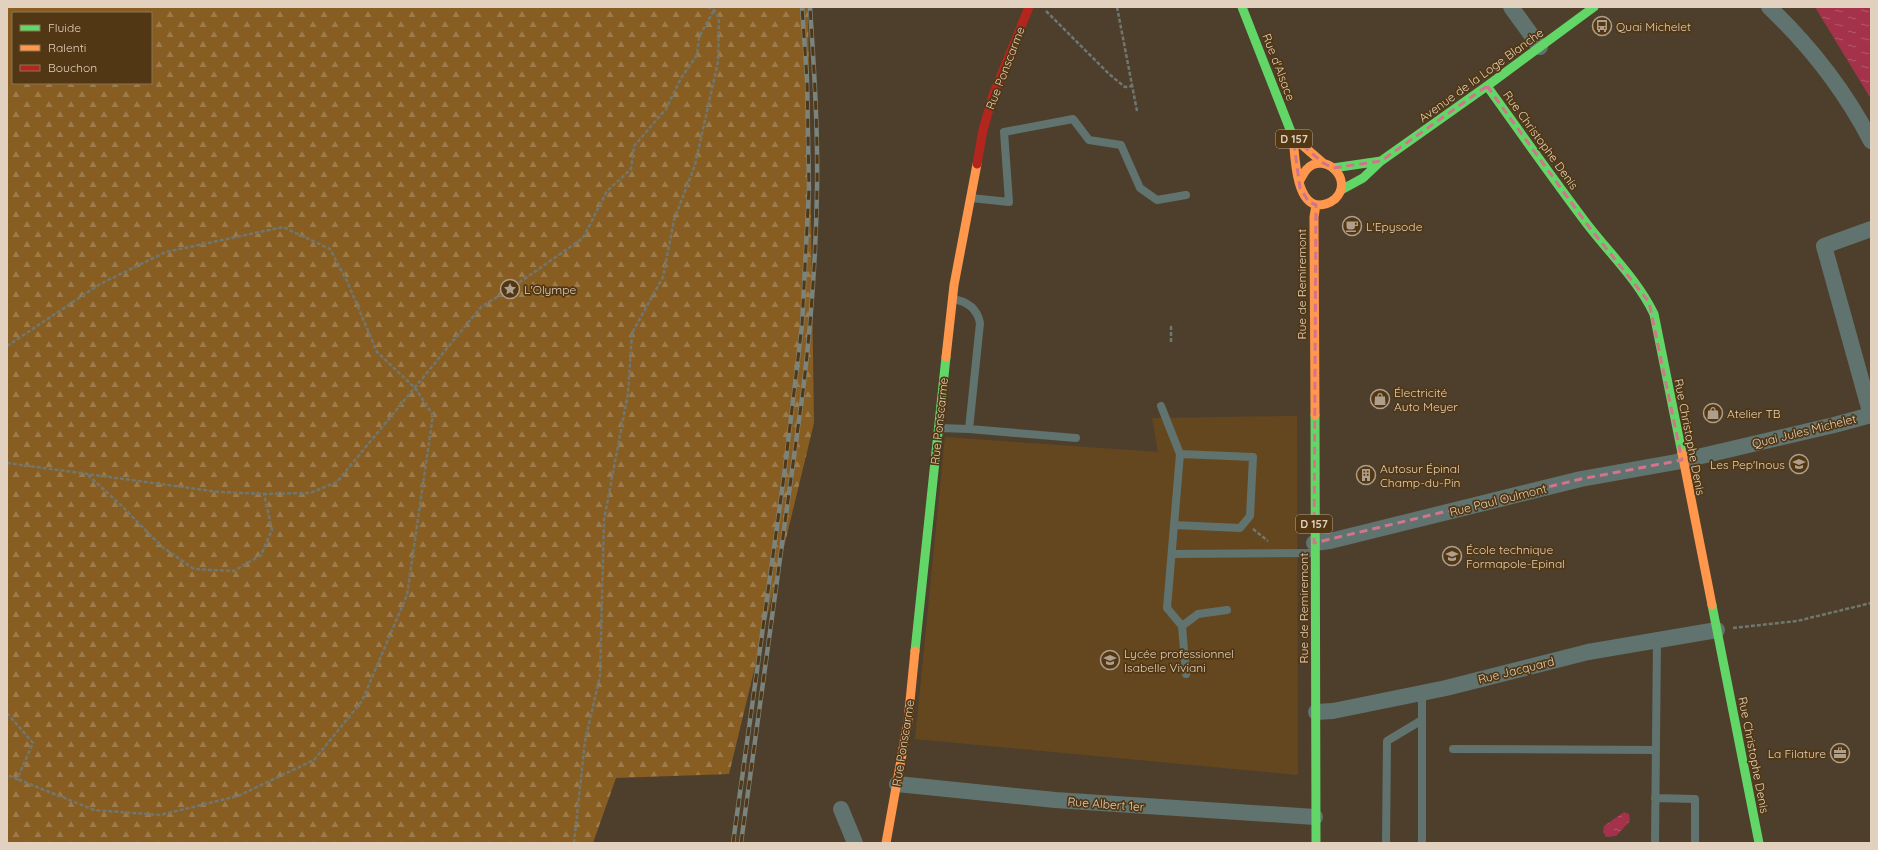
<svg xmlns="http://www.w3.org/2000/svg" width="1878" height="850" viewBox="0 0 1878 850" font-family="Quicksand,sans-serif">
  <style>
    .built { fill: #64471f }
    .forest { fill: url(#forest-firs); fill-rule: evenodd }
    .water { fill: url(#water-ripples) }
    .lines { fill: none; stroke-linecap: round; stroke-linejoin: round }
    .path { stroke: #6f7770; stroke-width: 2.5; stroke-dasharray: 4 2; stroke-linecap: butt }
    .lane { stroke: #60736f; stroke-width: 8 }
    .street { stroke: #60736f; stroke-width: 16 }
    .fast { stroke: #63d668; stroke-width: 9 }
    .slow { stroke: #ff974d; stroke-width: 9 }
    .jam { stroke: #b3261e; stroke-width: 9 }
    .rail-casing { stroke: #7a837c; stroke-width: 4.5 }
    .rail { stroke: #513713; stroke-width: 3; stroke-dasharray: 9; stroke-linecap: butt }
    .marked { fill: none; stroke: #d2748c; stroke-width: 3; stroke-dasharray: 8 5; stroke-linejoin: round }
    .labels { text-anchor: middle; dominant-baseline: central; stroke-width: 3.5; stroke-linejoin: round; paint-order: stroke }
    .shield { fill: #513713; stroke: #b6a38b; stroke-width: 1 }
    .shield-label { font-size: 11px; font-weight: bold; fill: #e2d1be }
    .poi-label { font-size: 12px; fill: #e2d1be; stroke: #513713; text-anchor: start }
    .street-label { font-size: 12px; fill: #e2d1be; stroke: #513713 }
  </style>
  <defs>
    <pattern id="forest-firs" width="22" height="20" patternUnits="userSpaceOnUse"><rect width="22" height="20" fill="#875d22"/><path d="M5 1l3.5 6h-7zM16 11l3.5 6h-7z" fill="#9d7b4a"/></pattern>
    <pattern id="water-ripples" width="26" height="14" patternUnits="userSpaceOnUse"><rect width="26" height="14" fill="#a4324a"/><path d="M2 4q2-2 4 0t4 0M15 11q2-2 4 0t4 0" fill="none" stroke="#b4586a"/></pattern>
  </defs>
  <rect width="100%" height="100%" fill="#4e3f2c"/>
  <path class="built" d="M1297,416L1298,775L915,739L945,437L1158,452L1152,418Z"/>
  <path class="forest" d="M7,7H808L814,423L729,774L616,778L593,843H7ZM13,13H151V83H13Z"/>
  <path class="water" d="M1815,7H1871V99Z
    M1624,812L1629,814L1630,821L1616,836L1606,837L1603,832L1604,826Z"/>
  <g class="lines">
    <path class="path" d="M1117,7L1137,111
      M1046,11L1109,74L1125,87L1132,86
      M1171,342V327H1173
      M7,346L100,284L166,252L283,227L330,249L347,281L377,352L415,388L433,415L407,595L362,701L314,760L238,796L160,815L94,810L17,779
      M7,463L219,492L264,494L310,493L337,482L481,307L510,289L583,238L607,191L631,169L634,146L666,109L681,78L697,55L699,37L714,10
      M88,475L124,508L161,546L194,569L234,571L261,555L272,530L264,494
      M1253,529L1268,541
      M1733,628L1797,621L1871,603
      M7,713L33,743L17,779L7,775
      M574,843L585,741L600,676L604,520L628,393L632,333L663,277L674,220L695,165L718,62L719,18L714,10L708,7"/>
    <path class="lane" d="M971,198L1009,202L1004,132L1073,119L1089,140L1121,145L1140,188L1157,200L1186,195
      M1161,406L1180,454L1167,608L1182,626L1186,674
      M939,428L969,429L980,323C977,308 967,301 952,299
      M969,429L1076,438
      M1174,525L1240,528L1250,516L1253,457L1180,454
      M1172,554L1314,553
      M1182,626L1198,614L1227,610
      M1422,693V843
      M1453,749L1656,750
      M1655,798L1695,799V843
      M1386,843L1387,741L1422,720
      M1655,843L1657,640"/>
    <path class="street" d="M1511,7L1540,47
      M1769,7C1810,46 1845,91 1871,141
      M1314,543L1330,541L1581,479L1676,462L1834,425L1871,415L1824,246L1871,229
      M1316,712L1333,711L1446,688L1588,652L1717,630
      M897,784L1055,800L1315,817
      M841,809L855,843"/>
    <path class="fast" d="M1242,7L1293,137
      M1487,86C1520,132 1553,179 1587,224C1610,254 1637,279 1654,314L1682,453
      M1333,168L1381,161
      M1341,190L1363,178L1381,161L1487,86L1594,7
      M1315,415L1316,843
      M1712,605L1759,843
      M915,651L946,357"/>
    <path class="slow" d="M1300,180C1302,177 1304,172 1307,169C1324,151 1355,179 1335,199C1330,203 1324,205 1318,205C1295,203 1295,154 1293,137L1323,163
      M946,357L954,285L977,164
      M1315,415L1314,217L1316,205
      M1682,453L1712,605
      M886,843L908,721L915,651"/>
    <path class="jam" d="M977,164L983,130L993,95L1029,7"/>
    <defs>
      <path id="rail" d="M733,843L784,476L802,325L809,189L807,79L802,7
        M741,843L803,391C811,324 816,256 817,189C818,128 814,67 810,7"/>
    </defs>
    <use href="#rail" class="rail-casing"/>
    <use href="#rail" class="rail"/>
  </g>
  <path class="marked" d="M1487,86L1589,227L1649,302L1682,460L1581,479L1314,543L1316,205L1309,202L1300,188L1293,137L1323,163L1333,168L1381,161Z"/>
  <defs>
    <symbol id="bus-ring" viewBox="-11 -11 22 22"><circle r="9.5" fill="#513713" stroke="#ae9e8b" stroke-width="1.5"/><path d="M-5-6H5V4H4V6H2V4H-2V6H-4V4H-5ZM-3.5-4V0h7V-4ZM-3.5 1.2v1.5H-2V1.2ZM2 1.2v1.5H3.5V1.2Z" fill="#ae9e8b"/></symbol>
    <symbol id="cafe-ring" viewBox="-11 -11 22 22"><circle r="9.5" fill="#513713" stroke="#ae9e8b" stroke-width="1.5"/><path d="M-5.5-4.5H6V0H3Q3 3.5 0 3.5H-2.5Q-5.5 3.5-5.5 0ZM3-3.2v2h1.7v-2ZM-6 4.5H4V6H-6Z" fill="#ae9e8b"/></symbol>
    <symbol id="sight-ring" viewBox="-11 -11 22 22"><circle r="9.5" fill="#513713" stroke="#ae9e8b" stroke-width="1.5"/><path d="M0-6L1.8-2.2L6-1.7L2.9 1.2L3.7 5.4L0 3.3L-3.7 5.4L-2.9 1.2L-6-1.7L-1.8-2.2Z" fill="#ae9e8b"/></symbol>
    <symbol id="shop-ring" viewBox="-11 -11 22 22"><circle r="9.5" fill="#513713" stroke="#ae9e8b" stroke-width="1.5"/><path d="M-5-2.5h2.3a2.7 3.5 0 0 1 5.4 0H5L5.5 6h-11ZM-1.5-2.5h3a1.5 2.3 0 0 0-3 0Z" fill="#ae9e8b"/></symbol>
    <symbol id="school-ring" viewBox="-11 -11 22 22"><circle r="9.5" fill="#513713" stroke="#ae9e8b" stroke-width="1.5"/><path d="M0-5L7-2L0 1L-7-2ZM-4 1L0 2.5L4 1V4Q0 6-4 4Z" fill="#ae9e8b"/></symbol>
    <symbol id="building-ring" viewBox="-11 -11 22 22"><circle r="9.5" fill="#513713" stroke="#ae9e8b" stroke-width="1.5"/><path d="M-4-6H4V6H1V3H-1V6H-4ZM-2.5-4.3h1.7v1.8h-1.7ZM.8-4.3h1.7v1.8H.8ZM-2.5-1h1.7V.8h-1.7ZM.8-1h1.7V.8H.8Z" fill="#ae9e8b"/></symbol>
    <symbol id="office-ring" viewBox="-11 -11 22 22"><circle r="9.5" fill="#513713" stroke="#ae9e8b" stroke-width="1.5"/><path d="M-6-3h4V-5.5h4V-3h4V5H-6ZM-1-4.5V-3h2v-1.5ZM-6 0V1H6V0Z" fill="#ae9e8b"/></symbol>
  </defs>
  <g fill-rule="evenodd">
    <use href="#bus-ring" x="1591" y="15" width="22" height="22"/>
    <use href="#cafe-ring" x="1341" y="215" width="22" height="22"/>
    <use href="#sight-ring" x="499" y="278" width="22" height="22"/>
    <use href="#shop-ring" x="1369" y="388" width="22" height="22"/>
    <use href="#shop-ring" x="1702" y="402" width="22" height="22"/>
    <use href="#school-ring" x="1788" y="453" width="22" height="22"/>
    <use href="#building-ring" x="1355" y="464" width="22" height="22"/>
    <use href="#school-ring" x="1441" y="545" width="22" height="22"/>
    <use href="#school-ring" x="1099" y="649" width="22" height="22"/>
    <use href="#office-ring" x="1829" y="742" width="22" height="22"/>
  </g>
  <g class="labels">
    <g class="shield">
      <rect x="1276" y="130" width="36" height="18" rx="3"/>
      <rect x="1296" y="515" width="36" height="18" rx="3"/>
    </g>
    <g class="shield-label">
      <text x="1294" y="139">D 157</text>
      <text x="1314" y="524">D 157</text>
    </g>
    <g class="poi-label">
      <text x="1616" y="26">Quai Michelet</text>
      <text x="1366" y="226">L'Epysode</text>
      <text x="524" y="289">L'Olympe</text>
      <text x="1394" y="392">Électricité<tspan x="1394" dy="14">Auto Meyer</tspan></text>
      <text x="1727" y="413">Atelier TB</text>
      <text x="1785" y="464" text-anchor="end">Les Pep'Inous</text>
      <text x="1380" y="468">Autosur Épinal<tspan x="1380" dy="14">Champ-du-Pin</tspan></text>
      <text x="1466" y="549">École technique<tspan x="1466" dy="14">Formapole-Epinal</tspan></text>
      <text x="1124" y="653">Lycée professionnel<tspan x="1124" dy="14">Isabelle Viviani</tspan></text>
      <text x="1826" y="753" text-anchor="end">La Filature</text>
    </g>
    <g class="street-label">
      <text transform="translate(1279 67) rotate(69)">Rue d'Alsace</text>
      <text transform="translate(1005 68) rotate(-69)">Rue Ponscarme</text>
      <text transform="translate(1481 75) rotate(-36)">Avenue de la Loge Blanche</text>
      <text transform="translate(1541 140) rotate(54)">Rue Christophe Denis</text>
      <text transform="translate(1301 284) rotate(-90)">Rue de Remiremont</text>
      <text transform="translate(939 421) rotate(-84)">Rue Ponscarme</text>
      <text transform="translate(1804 431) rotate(-14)">Quai Jules Michelet</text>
      <text transform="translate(1690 437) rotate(79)">Rue Christophe Denis</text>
      <text transform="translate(1498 500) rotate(-14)">Rue Paul Oulmont</text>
      <text transform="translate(1303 608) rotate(-90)">Rue de Remiremont</text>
      <text transform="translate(1516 670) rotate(-14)">Rue Jacquard</text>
      <text transform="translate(903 743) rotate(-81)">Rue Ponscarme</text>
      <text transform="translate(1754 755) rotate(79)">Rue Christophe Denis</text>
      <text transform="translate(1106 804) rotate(4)">Rue Albert 1er</text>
    </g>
  </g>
  <rect width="1878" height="850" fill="none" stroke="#e2d1be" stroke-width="16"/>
  <rect x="12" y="12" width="140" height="72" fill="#513713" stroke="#8b7557"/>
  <rect x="20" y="25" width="20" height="6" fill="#63d668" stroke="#8b7557"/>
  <text x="48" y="32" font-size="12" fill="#e2d1be">Fluide</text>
  <rect x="20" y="45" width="20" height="6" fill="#ff974d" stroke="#8b7557"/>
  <text x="48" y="52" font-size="12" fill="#e2d1be">Ralenti</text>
  <rect x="20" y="65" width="20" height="6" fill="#b3261e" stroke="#8b7557"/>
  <text x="48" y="72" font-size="12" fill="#e2d1be">Bouchon</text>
</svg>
